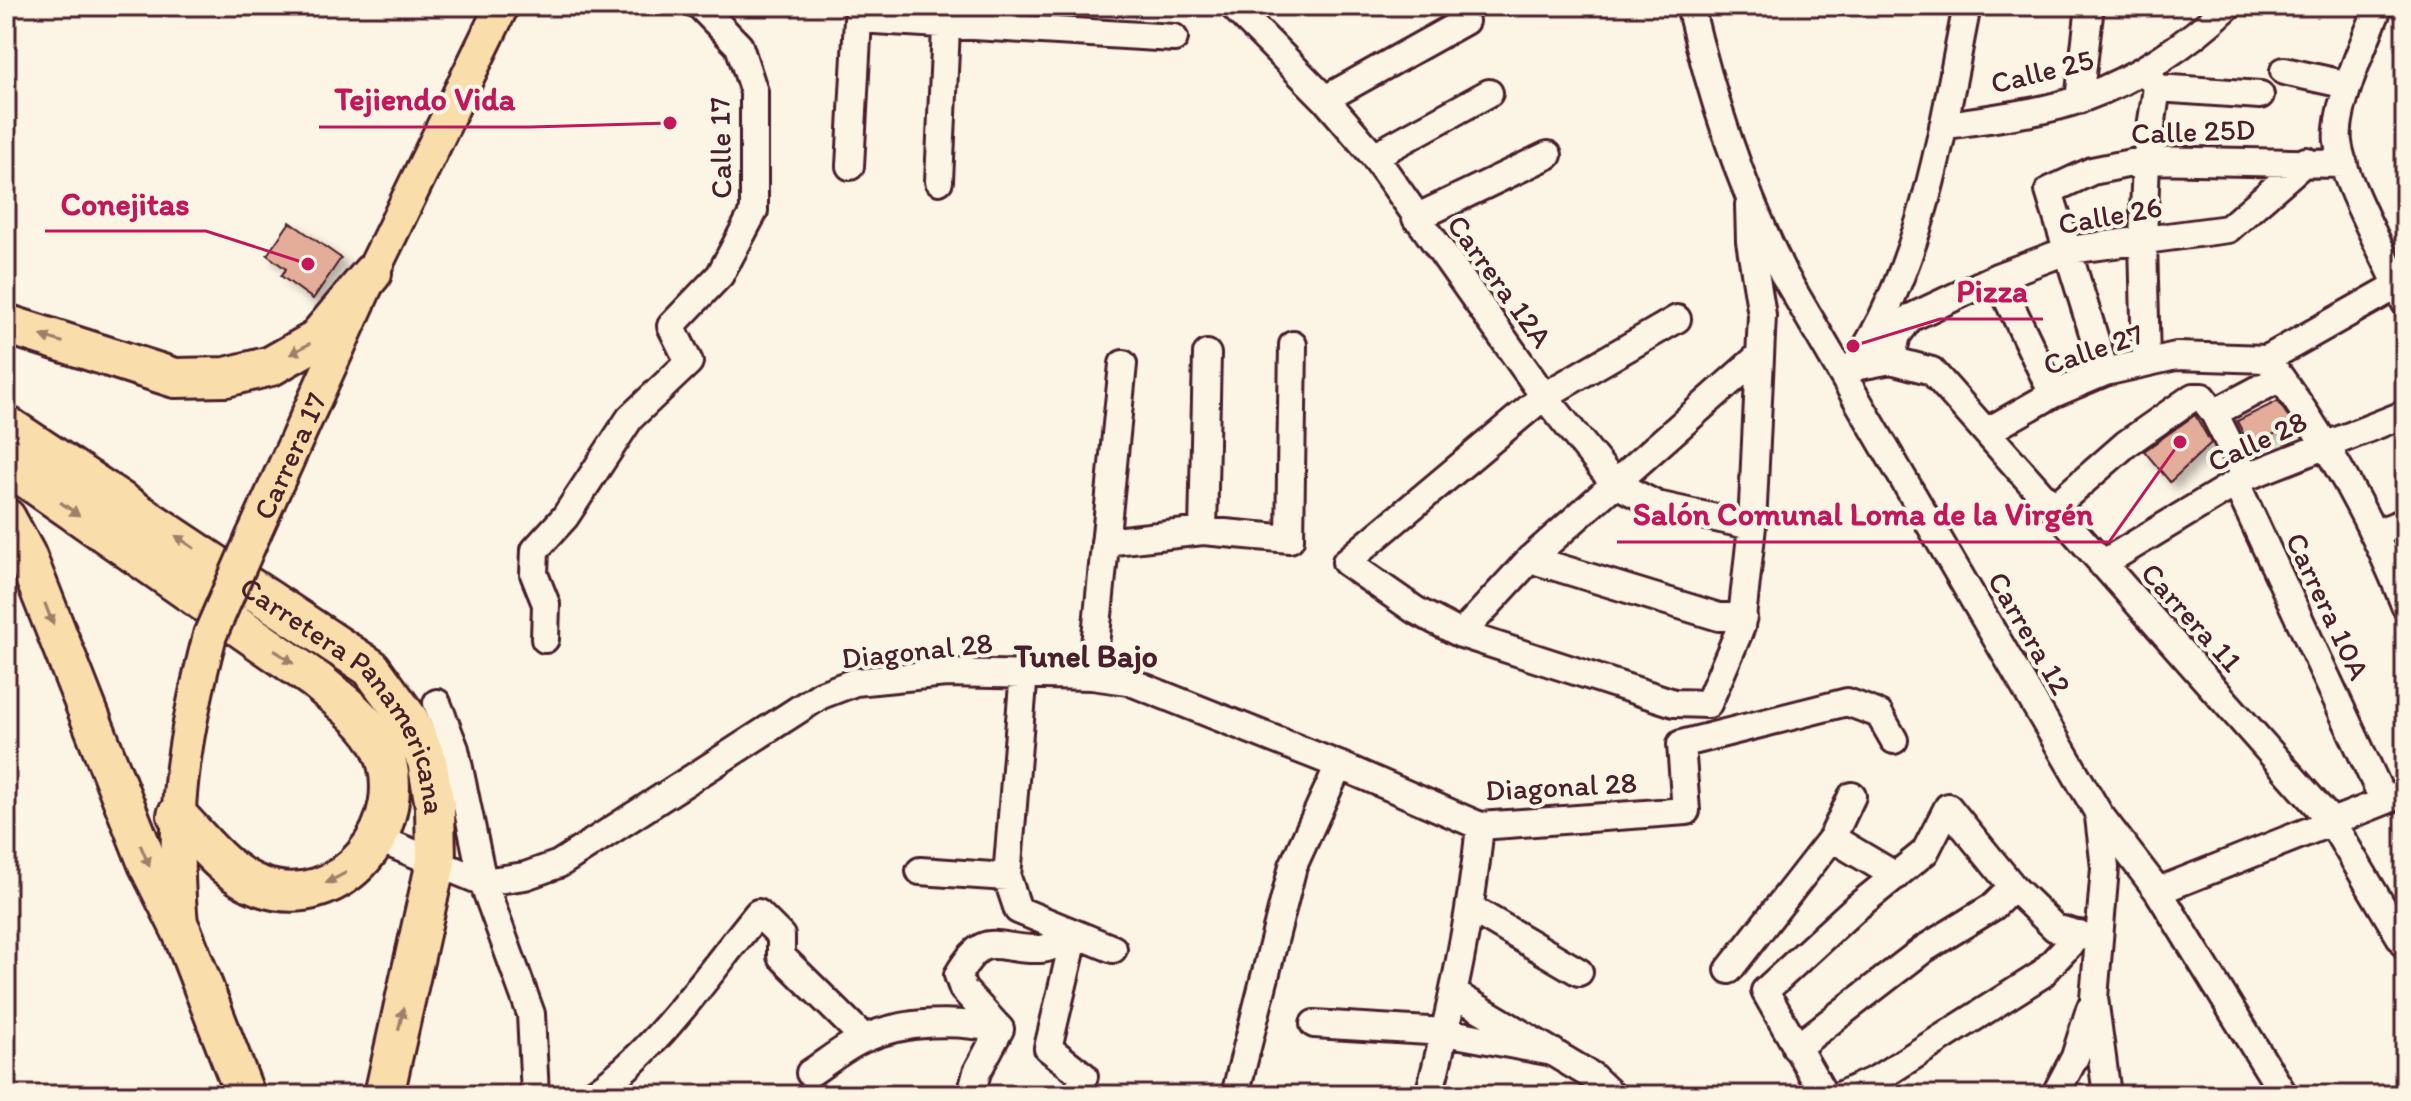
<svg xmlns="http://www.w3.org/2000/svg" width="2411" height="1101" viewBox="0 0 2411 1101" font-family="Itim,sans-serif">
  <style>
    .building { fill: #e3ad99; stroke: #4a1f2b; stroke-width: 2; filter: url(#shadow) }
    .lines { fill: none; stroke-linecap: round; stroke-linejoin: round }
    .minor-casing { stroke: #4a1f2b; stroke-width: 32 }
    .major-casing { stroke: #4a1f2b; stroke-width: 38 }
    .highway-casing { stroke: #4a1f2b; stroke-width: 44 }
    .minor { stroke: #fcf5e5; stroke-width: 26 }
    .major { stroke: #f9deab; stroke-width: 32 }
    .highway { stroke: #f9deab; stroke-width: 38 }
    .major-bridge-casing { stroke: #4a1f2b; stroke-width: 38; stroke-linecap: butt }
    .major-bridge { stroke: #f9deab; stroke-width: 32 }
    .oneway { fill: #a27e6b }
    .labels { text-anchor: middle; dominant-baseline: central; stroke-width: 8; stroke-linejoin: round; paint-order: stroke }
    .street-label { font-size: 30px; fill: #4a1f2b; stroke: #fcf5e5 }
    .neighbourhood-label { font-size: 32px; font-weight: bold; fill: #4a1f2b; stroke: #fcf5e5 }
    .leader { fill: none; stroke: #c2185b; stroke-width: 3 }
    .callout-dot { fill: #c2185b; stroke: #fcf5e5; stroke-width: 3 }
    .callout-label { font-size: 32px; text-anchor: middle; font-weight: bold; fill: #c2185b; stroke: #fcf5e5; stroke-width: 8; stroke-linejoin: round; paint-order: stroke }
  </style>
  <defs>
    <filter id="shadow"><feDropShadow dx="7" dy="7" stdDeviation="4" flood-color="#0004"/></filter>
  </defs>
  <rect width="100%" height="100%" fill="#fcf5e5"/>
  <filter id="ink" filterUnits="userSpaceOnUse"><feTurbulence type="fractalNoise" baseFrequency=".0125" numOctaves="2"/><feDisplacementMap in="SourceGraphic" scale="16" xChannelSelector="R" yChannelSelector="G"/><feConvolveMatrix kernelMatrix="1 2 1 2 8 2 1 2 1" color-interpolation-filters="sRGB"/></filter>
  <g filter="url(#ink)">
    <path class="building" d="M290,222L341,258L313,299L281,276L286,269L267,255Z
      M2278,401L2293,424L2250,447L2237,421Z
      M2195,415L2211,443L2170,482L2144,451Z"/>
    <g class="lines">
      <defs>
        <path id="minor" d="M1233,6L1325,99L1374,156L1544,396L1614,483L1657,505L1752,526
          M1690,6C1712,99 1741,187 1783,273L2099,814L2158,891L2284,1095
          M2379,6C2366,39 2334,108 2338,142C2344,185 2388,259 2405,302
          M2145,69L2157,88L2146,160L2143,240L2146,362
          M2284,71L2348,85
          M2157,88L2260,95
          M1325,99L1465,21
          M2079,100L2090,6
          M1943,126C1988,118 2040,114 2083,98C2136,79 2187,45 2228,6
          M1374,156L1489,93
          M850,166L858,19L1174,38
          M939,181L947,6
          M1416,218L1548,155
          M1997,277L2053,394
          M1677,319L1544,396L1346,562L1415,610L1461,634L1674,703L1708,704L1741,627L1752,526L1762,315L1750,241L1749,205
          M2267,359C2324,435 2370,517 2405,605
          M1891,360L1897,335L1910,318L1997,277L2069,250L2228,229L2306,161
          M1854,367L1891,360L1932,371L2331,821L2405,945
          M2105,372L2049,191L2092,171L2146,160L2344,164
          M1847,377C1923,270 1942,131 1967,6
          M2214,413L2246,477
          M1988,431L2053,394L2105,372L2176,356L2267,359L2398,285
          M2236,483L2383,799
          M2054,507L2126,444L2193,397H2202L2214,413L2280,378
          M1203,531L1207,354
          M2376,533L2405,522
          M1105,542L1203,531L1290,539L1293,345
          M1530,559L1719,617H1743
          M2102,564L2246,477L2405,414
          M1461,634L1530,559L1760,355
          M545,639L546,604L534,574L535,550L565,517L630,418L689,362L671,326L720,275L754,211V92L739,46L700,6
          M1024,672L1007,877L1018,910L1113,949
          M1092,676L1123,364
          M437,703L455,749L483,882L531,1014L535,1095
          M2099,817L2105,868L2094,998L2107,1095
          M1832,838L1896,876
          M379,839L483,882L525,876L559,864L821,695L855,682L946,673L1092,676L1128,681L1339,765L1480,826L1686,811L1681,744L1847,702L1879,714L1894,740
          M920,871L1007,877
          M2158,891L2405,793
          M1472,909L1579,972
          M1075,934L1048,1048L1084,1076L1076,1095
          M1729,970L1832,838L1852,796
          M1455,994L1592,1076L1612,1095
          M1314,1024L1445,1032L1553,1052
          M1000,1029L963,989L958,975C986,927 995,951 1040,949C1051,949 1065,939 1075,934
          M1796,1048L1924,949L1994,906L2013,887
          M810,1073C827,1062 845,1047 863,1039C905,1020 957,1020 1000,1029
          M591,1095C655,1054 709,972 758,913L781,936V956L864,1038
          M971,1095L977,1072L1000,1029
          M1235,1095L1293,866L1339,765
          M1429,1095C1452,1005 1471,918 1480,826
          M1824,1095L1765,991L1853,910L1925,852L1948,807L2013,887L2055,928L2098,940
          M1841,1095L1877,1079L2041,975L2079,934
          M2055,1095L2075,1057L2090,1009"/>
        <g id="major">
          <path id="s1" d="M253,536L372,273L502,6"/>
          <path d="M181,924C171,816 183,739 210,635"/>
        </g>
        <g id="highway">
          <path d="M6,324L175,378L226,377L271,366L315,341L372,273"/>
          <path id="s2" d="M6,425L371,668L409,720L427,761L435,806L436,862L384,1095"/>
          <path d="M6,464L317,681C339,700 368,720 381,747C416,822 342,916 260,886C226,874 202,841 177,815"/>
          <path d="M6,518L26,555L148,864L182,932L245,1095"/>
        </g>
      </defs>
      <use href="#minor" class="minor-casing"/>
      <use href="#major" class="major-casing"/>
      <use href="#highway" class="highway-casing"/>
      <use href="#minor" class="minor"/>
      <use href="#major" class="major"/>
      <use href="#highway" class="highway"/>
      <defs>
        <path id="major-bridge" d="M210,635L253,536"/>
      </defs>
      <use href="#major-bridge" class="major-bridge-casing"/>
      <use href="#major-bridge" class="major-bridge"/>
    </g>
    <defs><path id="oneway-solid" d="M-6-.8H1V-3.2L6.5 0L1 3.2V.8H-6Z" transform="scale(2)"/></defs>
    <g class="oneway">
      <use href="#oneway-solid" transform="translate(52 339) rotate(-163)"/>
      <use href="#oneway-solid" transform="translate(300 349) rotate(151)"/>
      <use href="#oneway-solid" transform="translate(70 509) rotate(35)"/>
      <use href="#oneway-solid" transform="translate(185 542) rotate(-146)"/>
      <use href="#oneway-solid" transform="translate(49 614) rotate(69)"/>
      <use href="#oneway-solid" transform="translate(284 657) rotate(35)"/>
      <use href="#oneway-solid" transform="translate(145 856) rotate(67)"/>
      <use href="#oneway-solid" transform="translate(336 878) rotate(152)"/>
      <use href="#oneway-solid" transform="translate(401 1019) rotate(-77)"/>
    </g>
  </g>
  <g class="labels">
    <g class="street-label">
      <text transform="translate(2042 71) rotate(-14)">Calle 25</text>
      <text transform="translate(2193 131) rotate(-2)">Calle 25D</text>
      <text transform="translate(720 148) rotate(-91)">Calle 17</text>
      <text transform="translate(2110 215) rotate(-10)">Calle 26</text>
      <text transform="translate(1500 281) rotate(54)">Carrera 12A</text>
      <text transform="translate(2093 349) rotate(-19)">Calle 27</text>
      <text transform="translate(2257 441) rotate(-25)">Calle 28</text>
      <text stroke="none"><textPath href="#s1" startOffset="88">Carrera 17</textPath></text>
      <text transform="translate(2328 606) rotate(65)">Carrera 10A</text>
      <text transform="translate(2192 617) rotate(48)">Carrera 11</text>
      <text transform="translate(2030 633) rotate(60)">Carrera 12</text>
      <text transform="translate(917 650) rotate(-6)">Diagonal 28</text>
      <text stroke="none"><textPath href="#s2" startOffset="444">Carretera Panamericana</textPath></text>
      <text transform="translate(1561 786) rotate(-3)">Diagonal 28</text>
    </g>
    <g class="neighbourhood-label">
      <text x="1086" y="656">Tunel Bajo</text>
    </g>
  </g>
  <path class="leader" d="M670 123L531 127H319M308 264L206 231H45M1853 346L1940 319H2043M2180 442L2109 542H1617"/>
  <g class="callout-dot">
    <circle cx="670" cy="123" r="8"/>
    <circle cx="308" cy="264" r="8"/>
    <circle cx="1853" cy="346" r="8"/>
    <circle cx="2180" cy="442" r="8"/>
  </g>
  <g class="callout-label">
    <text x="425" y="110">Tejiendo Vida</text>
    <text x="125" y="215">Conejitas</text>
    <text x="1992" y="302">Pizza</text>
    <text x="1863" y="525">Salón Comunal Loma de la Virgén</text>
  </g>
  <rect width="2411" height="1101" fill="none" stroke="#fcf5e5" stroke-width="32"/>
  <rect x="16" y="16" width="2379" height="1069" fill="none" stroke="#4a1f2b" stroke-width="3" filter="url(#ink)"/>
</svg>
